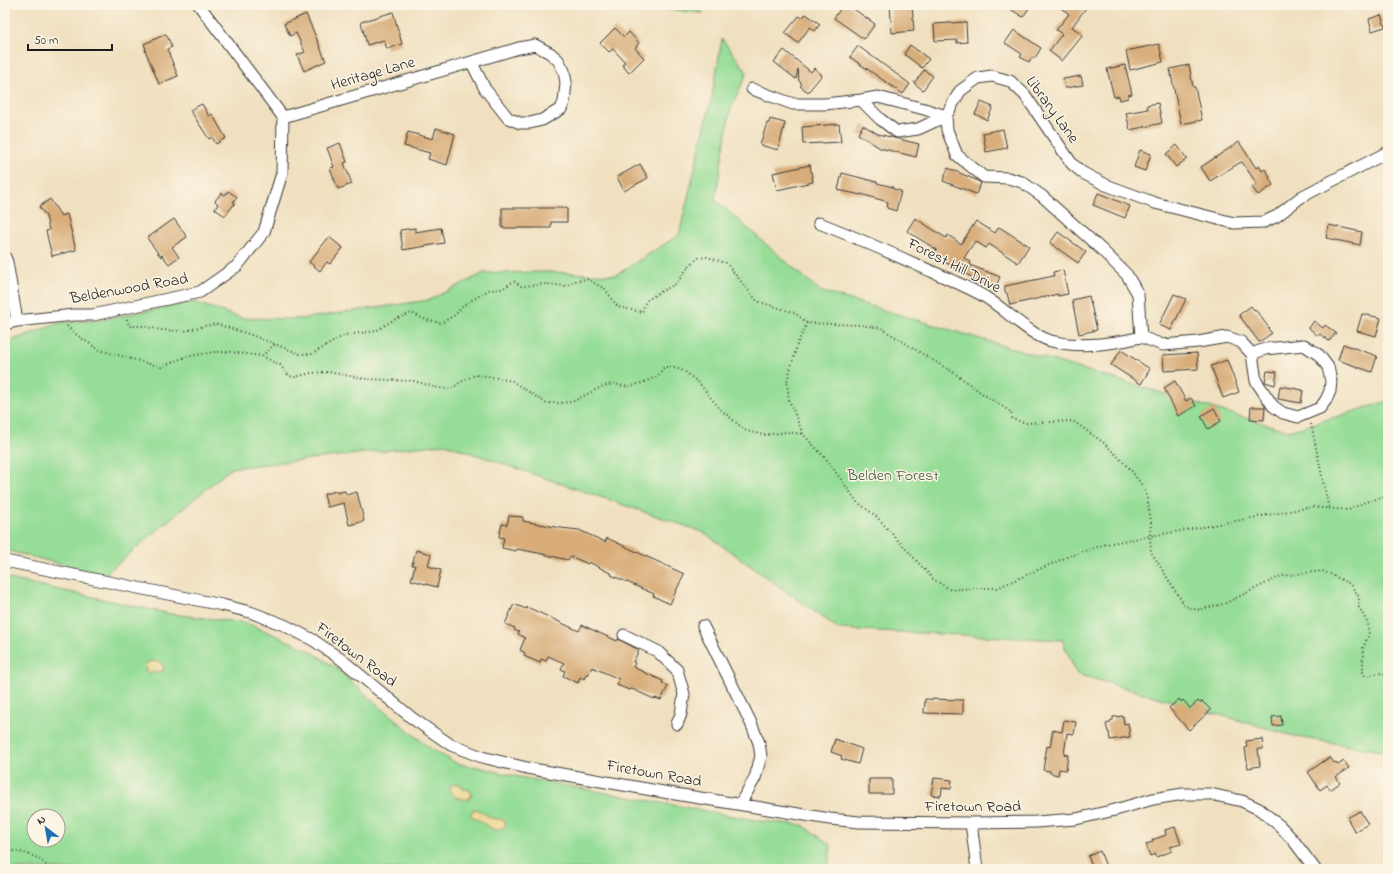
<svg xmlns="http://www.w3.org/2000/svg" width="1393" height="874" viewBox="0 0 1393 874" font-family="'Indie Flower',sans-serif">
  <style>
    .green { fill: #96dd97; stroke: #597c5a; fill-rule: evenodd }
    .sand { fill: #eeda9e; stroke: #857b5d }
    .building { fill: #d8ad7a }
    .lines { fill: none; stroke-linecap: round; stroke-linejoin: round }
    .minor-casing { stroke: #3c3935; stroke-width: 13 }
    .path { stroke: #3c3935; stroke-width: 2; stroke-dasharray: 1 3; stroke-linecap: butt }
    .minor { stroke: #fff; stroke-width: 11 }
    .labels { text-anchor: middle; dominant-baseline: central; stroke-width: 3; stroke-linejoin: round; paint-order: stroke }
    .street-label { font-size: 16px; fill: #1c1c1c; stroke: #fcf5e5 }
    .park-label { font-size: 16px; fill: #415641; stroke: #fcf5e5 }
  </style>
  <rect width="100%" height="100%" fill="#fcf5e5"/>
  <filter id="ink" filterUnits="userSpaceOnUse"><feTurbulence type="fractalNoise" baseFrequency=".025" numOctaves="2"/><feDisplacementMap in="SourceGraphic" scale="8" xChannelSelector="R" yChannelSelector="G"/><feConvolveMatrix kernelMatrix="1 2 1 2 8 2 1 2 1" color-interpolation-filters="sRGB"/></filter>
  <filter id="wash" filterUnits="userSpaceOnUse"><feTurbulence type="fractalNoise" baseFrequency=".012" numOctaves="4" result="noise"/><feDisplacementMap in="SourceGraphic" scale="16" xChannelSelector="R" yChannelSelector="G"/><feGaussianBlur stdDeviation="0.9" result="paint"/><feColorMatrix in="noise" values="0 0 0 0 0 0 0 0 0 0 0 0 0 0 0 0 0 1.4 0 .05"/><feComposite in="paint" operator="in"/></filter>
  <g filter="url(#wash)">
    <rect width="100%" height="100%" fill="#f0e0c0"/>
    <path class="green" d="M624,5H696L703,13Z
      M722,39L747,72L730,112L715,200L820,291L1289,431L1388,401V752L1297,737L1077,674L1062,640L839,629L703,532L445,444L231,468L104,575L5,550V343L59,323L99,320L194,302L241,318L300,319L429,300L484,273L547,272L616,275L679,235L712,97Z
      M5,578L171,614L247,623L309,650L336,668L380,707L431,749L458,764L478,767L519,777L760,821L803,825L831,845L828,869H5ZM34,816H58V840H34Z"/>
    <path class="sand" d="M151,661L160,662L164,667L163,671L149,673L146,671L145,665L147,663Z
      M455,784H460L463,789L470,790L472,795L469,799C462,801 445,795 451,785Z
      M474,809C481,810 484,814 490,817C495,820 501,818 506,822L504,828L494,830L470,815Z"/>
    <g id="blocks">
      <path class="building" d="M843,5H848L875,24L864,39L834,18Z
        M890,5H912L914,31L892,33Z
        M1004,5H1031L1023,17Z
        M1057,5H1088L1072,27L1083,35L1062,61L1049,51L1062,34L1056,30L1069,14Z
        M393,12L402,44L387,49L384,40L367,45L361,22Z
        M306,14L326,61L304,71L297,55L305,52L296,33L290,36L284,24Z
        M806,14L820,24L815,31L810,27L798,43L785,33L799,16L802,18Z
        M1381,15L1385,27L1372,31L1369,19Z
        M966,22L967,42L957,43V40L935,41L934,24Z
        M615,28L624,37L629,32L639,43L635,48L644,58L629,73L622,65L625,62L613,49L609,52L600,43Z
        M1014,30L1041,48L1035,58L1032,57L1029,62L1020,57L1022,54L1005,43Z
        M166,34L172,47L167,49L178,76L159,84L145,50L146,49L144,44Z
        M1159,44L1163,62L1130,70L1126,51Z
        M910,45L929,59L922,68L904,54Z
        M858,46L910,84L903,94L850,57Z
        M784,50L811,72L814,68L822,75L808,92L800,86L802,84L799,81L798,69L796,79L774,62Z
        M1125,65L1132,94L1128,95V98L1120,100L1119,96L1114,97L1107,69Z
        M1189,65L1193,87H1195L1202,120L1181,124L1170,69Z
        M924,70L933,76L923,90L914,83Z
        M1081,76L1083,85L1065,88L1063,79Z
        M981,102L993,107L987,120L975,114Z
        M1158,103L1162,123L1130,130L1126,113L1148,109L1147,105Z
        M202,104L209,116L212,114L226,138L216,144L212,137L209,139L190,110Z
        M770,119L785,123L778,150L760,145L767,123H769Z
        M839,124L841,142L803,144L802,127Z
        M863,125L878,134L919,144L916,157L880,148L858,134Z
        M436,128L455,134L447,165L428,159L430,153L404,146L408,132L433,139Z
        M1003,129L1007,148L986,152L983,133Z
        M1239,142L1256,168L1259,166L1262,171L1265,169L1270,177L1269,178L1273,185L1258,195L1252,187L1257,184L1242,162H1241L1210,181L1201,167Z
        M340,143L347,162L344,163L352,184L338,189L330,168L334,167L327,148Z
        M1177,145L1187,159L1176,167L1166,154Z
        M1140,150L1151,154L1145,171L1134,167Z
        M640,164L648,178L624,191L617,177Z
        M810,165L813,182L777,190L773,173Z
        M948,168L976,180L981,183L976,194L943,181Z
        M842,173L877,182V183L893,187V189L901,191L896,211L887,208L888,202L861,194V195L838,190Z
        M228,191L237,197L233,202L235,203L225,216L215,209L218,204L215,201L221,193L225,195Z
        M1098,193L1130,206L1125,218L1093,205Z
        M50,199L61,216L67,214L76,250L52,256L46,231L49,230L46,216L39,207Z
        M502,208H567V222H551V228H502Z
        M915,218L946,238L948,235L961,244L976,221L995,233L999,227L1029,246L1018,263L989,244L986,248L975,241L964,258L971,262L970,265L1000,277L995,288L972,280L973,278L945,262L946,261L934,253L937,250L907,231Z
        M174,219L187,237L172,247L179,257L169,264L162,255L161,257L147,238Z
        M1329,225L1362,232L1360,245L1326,238Z
        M415,228V232L441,228L444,243L403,250L400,230Z
        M1058,232L1086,252L1078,263L1050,243Z
        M329,237L343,248L330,264L327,262L320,271L309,262Z
        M1063,270L1068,294L1058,296V294L1010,305L1007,293L1005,292V286L1054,276L1053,272Z
        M1174,294L1186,299L1171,330L1159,325Z
        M1089,296L1097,330L1079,334L1072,300Z
        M1251,306L1254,310L1255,309L1269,328L1268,329L1272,333L1259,342L1239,315Z
        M1362,314L1381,318L1376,336L1357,331Z
        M1314,321L1323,328L1325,325L1336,333L1329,341L1320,334L1318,336L1309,328Z
        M1343,344L1377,356L1372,372L1338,360Z
        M1121,350L1150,369L1141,384L1111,365Z
        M1197,353L1198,369L1164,371L1163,355Z
        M1227,360L1239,392L1223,398L1211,366Z
        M1267,371L1277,372L1275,385L1265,382Z
        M1175,381L1186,401L1191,398L1196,406L1178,416L1164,388Z
        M1280,386L1303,390L1301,403L1278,399Z
        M1251,407H1265L1264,420L1250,419Z
        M1214,408L1221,421L1208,429L1201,416Z
        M337,491V493L345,491L346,495L357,492L364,521L349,525L344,503L327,507L324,494Z
        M509,516L523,517V521L561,528L579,530L605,542L607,538L684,574L670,604L653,596L654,594L611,575L612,574L589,562L588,564L570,556L568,560L538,553L517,549L516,551L502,548L504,538L499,537L502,524L507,525Z
        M416,550L431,554L428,566L441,570L437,587L411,580L415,565H412Z
        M514,604L526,609L527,607L579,631L582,625L617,641L618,639L639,650L633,662L635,663L633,667L663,681L662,683L668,686L661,700L655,698L654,699L632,689L629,690L617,685L619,679L592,667L588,675L586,674L584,679L580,677L578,683L563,676L565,671L561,669L564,663L548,656L546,661L541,659L540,663L524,656L525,653L520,650L525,638L518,634L519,632L514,630L515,628L505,624Z
        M925,699L963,700V714L924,713Z
        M1179,699L1181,702L1183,700L1190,708L1198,701L1200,703L1202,701L1211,710L1189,730L1169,708Z
        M1123,716L1124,724L1128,723L1130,737L1110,740L1109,732H1108L1106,724L1110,723V721L1113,720V717Z
        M1281,716L1282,725L1273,726L1272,717Z
        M1064,720L1076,722L1074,734L1067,733L1064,754L1068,755L1066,770L1059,769L1058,775L1050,773V771L1043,770L1047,746L1050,747L1053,730L1062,732Z
        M835,739L862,749L858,764L841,759L842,756L831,752Z
        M1262,739L1263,749H1258L1260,766L1248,768L1245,748L1247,747L1246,741Z
        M1330,757L1334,763L1336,762L1338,765L1344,761L1349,768L1336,777L1340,783L1330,790L1327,785L1320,790L1308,772Z
        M934,778L952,780L951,789L942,788L941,796L931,795Z
        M869,779H892V794H869Z
        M1360,811L1368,824L1355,832L1347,818Z
        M1175,827L1181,844L1170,847L1172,851L1156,857L1155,854L1150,856L1146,844L1153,842L1152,840L1166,835L1165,830Z
        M1100,851L1107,869H1093L1088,856Z"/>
    </g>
  </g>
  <g filter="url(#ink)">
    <use href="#blocks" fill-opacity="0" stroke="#3c3935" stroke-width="1"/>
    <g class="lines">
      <defs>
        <path id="minor" d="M752,89L793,104H825L861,100L878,97L924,109L946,116
          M861,100L880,119L897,132L918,129L946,116
          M283,117L519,48L535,45L550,53L558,60L564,71L566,83L564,102L561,109L542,120L530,123H520L508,118L485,89L472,63
          M819,223C858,238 895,255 933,272C949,279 965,286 980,294C1003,306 1027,334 1051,341C1080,348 1113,344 1141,337
          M5,257L7,262L17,321
          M5,324L17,321L74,315H93L200,292L237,266L264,232L282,173L283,117L199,5
          M1252,354L1265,349L1304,345L1319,355L1328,367L1331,381L1330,391L1326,400L1320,408L1298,417L1283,413L1273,406L1256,381L1252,354L1241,342L1227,337L1198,342L1163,345L1141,337L1138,294L1127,275L1102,250L1042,196L1022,182L1008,178L984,177L957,155L947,130L946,116L960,91L978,78L992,76L1010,81L1025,95L1072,164L1083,173L1106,185L1155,203L1234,223L1264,222L1277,216L1301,197L1388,152
          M5,561L222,605L250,612L284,625L313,640L342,660L412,718L451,745L482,757L527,768L669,793L830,819L859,822L971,823L1036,822L1076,819L1115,810L1153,799L1183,794H1210L1242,801L1259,809L1280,826L1293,840L1315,869
          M703,626L751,723L759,743L761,756L755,778L740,804
          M624,635L657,651L677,670L684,694L681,714L677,724
          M971,823L977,869"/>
      </defs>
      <use href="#minor" class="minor-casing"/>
      <path class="path" d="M127,319L129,326H143L161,330L185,331L204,326L216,324L249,334L300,354H312L345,335L376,331L393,320L412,313L426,320L441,323L455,315L463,306L472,300L489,290L502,289L514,281L521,286L546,284L566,286L576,281L587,279L605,289L618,307L642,312L646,301L658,293L676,284L689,266L698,258L707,257L726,263L757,301L795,313L807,323L859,325L881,328L929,358L953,372L983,394L1011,412L1012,419L1026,423L1073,421L1104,443L1131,470L1144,488L1148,503L1151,521L1150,536L1186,530L1311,507L1349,510L1365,502L1388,496
        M807,323L798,342L787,381L789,400L803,434L827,460L857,502L876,516L933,579L951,590L972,588H997L1067,557L1106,544L1150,536L1151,552L1185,606L1197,610L1224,604L1281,576L1322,571L1330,574L1350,584L1359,597V607L1368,624L1369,634L1363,648V672L1365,676L1381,673L1388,677
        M67,326L74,333L99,350L161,367L185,357L214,352H231L262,356L280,365L289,376L295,377L311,373L328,372L367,379L414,381L438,388L451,389L464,380L475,375L487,376L512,381L546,403H558L572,402L603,386L614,384L628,387L642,383L658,376L664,367H672L684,371L699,383L719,408L746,431L764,435L787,432L803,434
        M262,356L275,344
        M1311,424L1329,509
        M5,849C22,853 38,853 49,869"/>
      <use href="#minor" class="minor"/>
    </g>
  </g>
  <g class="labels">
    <g class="street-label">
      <text transform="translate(373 74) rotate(-16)">Heritage Lane</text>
      <text transform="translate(1052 110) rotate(54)">Library Lane</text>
      <text transform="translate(954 266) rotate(27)">Forest Hill Drive</text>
      <text transform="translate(129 289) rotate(-10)">Beldenwood Road</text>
      <text transform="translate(356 655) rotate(37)">Firetown Road</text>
      <text transform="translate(654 774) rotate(10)">Firetown Road</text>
      <text x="973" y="807">Firetown Road</text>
    </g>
    <g class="park-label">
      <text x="893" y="476">Belden Forest</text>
    </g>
  </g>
  <rect width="1393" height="874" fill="none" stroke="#fcf5e5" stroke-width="20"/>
  <g transform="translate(46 828) rotate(329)"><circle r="19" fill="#fcf5e5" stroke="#a29e95"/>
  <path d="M0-3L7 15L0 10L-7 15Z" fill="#1f6fb2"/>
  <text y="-6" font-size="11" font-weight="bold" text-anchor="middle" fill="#1c1c1c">N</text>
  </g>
  <path d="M28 44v6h84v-6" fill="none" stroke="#1c1c1c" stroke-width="2"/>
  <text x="34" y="44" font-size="12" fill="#1c1c1c" stroke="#fcf5e5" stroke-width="3" paint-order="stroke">50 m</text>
</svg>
